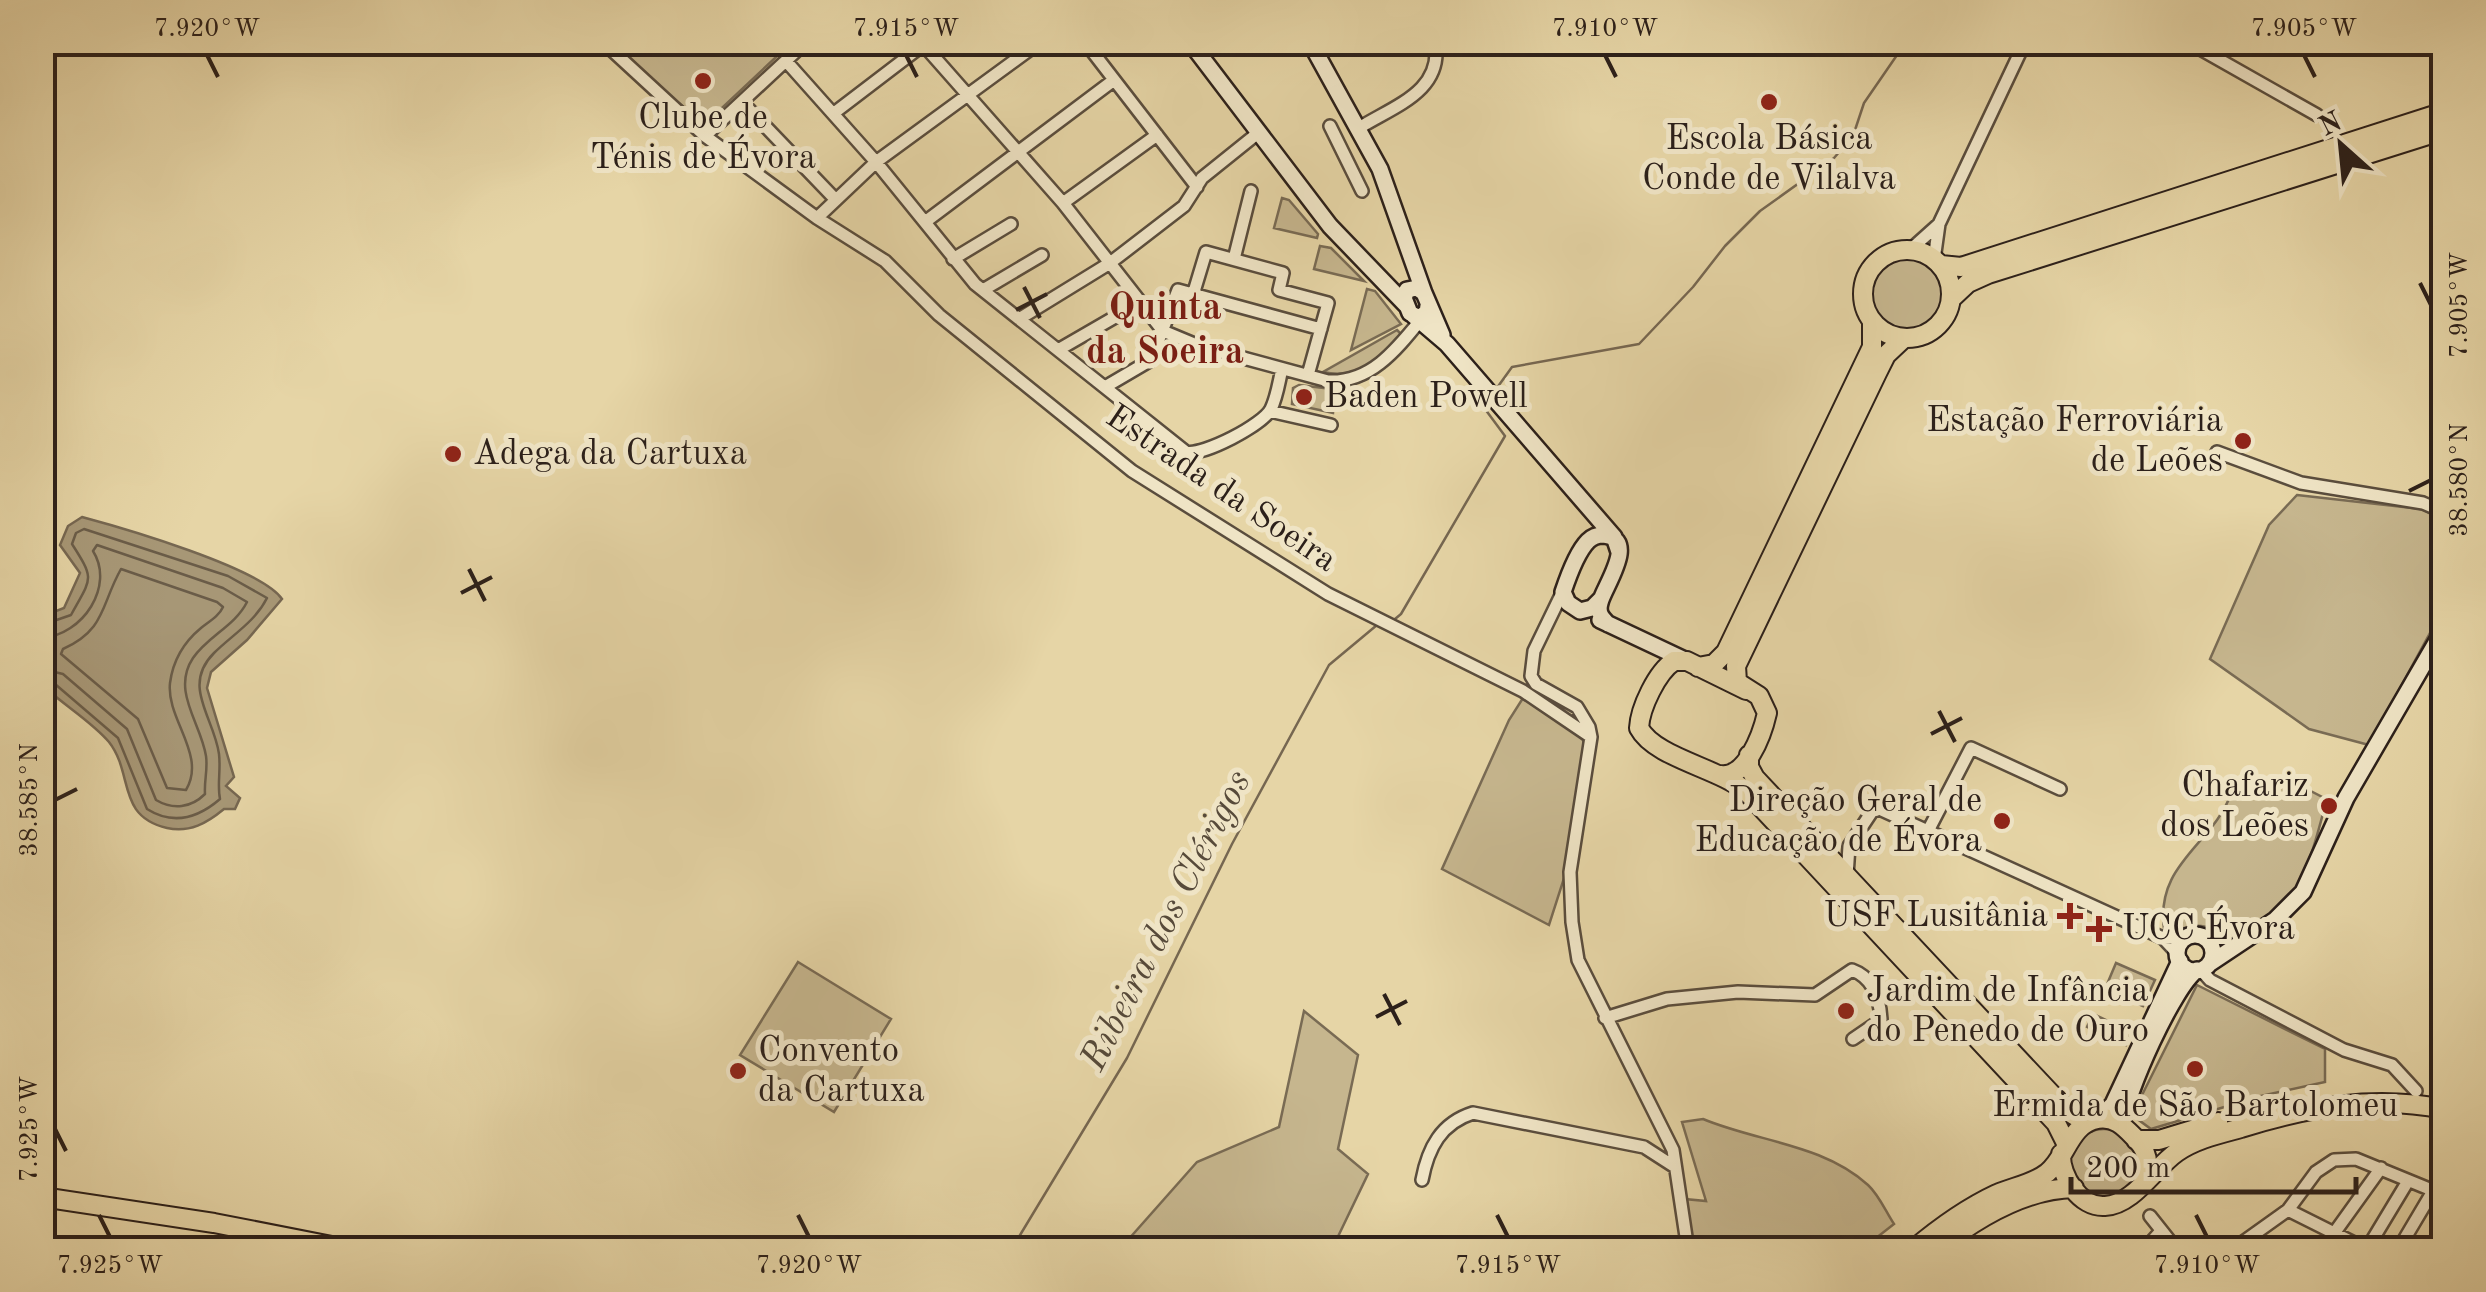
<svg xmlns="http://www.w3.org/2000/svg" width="2486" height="1292" viewBox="0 0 2486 1292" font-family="'Old Standard TT',serif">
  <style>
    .green { fill: #c6b68e; stroke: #796b54; stroke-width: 2.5 }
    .water { fill: #a79776; stroke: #766751; stroke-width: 2.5 }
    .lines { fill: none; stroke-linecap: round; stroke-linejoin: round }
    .shore { stroke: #6a5c48; stroke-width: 2.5 }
    .stream { stroke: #766751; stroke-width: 2.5 }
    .street-casing { stroke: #5a4d3d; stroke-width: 16 }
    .secondary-casing { stroke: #2c201a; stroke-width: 20 }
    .primary-casing { stroke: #2c201a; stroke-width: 22 }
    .street { stroke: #efe4c5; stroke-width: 11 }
    .secondary { stroke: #efe4c5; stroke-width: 15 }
    .primary { stroke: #e6d5a6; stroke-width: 18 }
    .ticks { fill: none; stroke: #2c201a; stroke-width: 4 }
    .poi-dot { fill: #8f2418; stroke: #efe4c5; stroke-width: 4 }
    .labels { text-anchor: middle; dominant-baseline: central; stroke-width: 10; stroke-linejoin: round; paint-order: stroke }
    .poi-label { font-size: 35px; fill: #2c201a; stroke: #efe4c5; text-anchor: start }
    .street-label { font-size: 35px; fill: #2c201a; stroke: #efe4c5 }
    .neighbourhood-label { font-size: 38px; font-weight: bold; fill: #7a1f14; stroke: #efe4c5 }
    .water-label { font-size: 38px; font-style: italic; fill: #574a3a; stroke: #efe4c5 }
    .neatline { fill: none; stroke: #2c201a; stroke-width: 4 }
    .ticks-label { font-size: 25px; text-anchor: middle; fill: #2c201a }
  </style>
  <rect width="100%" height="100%" fill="#e6d5a6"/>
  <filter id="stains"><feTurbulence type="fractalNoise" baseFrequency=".002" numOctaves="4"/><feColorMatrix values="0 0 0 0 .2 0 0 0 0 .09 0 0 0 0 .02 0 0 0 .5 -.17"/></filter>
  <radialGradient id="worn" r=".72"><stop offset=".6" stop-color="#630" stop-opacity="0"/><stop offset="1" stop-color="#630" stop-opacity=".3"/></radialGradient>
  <path class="green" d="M613,43L790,42L791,43L706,123L677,102Z
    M1282,198L1289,200L1318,234L1317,238L1274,228Z
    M1320,246L1331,248L1364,281L1314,269Z
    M1872 294a35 35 0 1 1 70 0a35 35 0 1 1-70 0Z
    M1367,289L1375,291L1401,324L1351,350Z
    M1397,330L1401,334C1378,359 1360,380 1323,372Z
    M1299,385L1340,390L1334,399L1333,413L1292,404L1293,388Z
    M2297,495L2421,509L2443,520V609L2369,745L2309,729L2210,659L2269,525Z
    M1523,698L1582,737L1584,743L1567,869L1549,925L1442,869L1509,720Z
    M2301,786L2326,799L2325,806C2312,855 2298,916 2241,933C2224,938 2211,924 2195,926C2183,928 2176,930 2164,929C2155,862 2214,845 2232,791Z
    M798,962L891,1019L834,1112L740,1055Z
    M2116,963L2155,980L2143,1006L2105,989Z
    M2197,985L2325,1049V1082L2261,1096L2151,1129L2132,1115Z
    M1304,1011L1358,1055L1338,1149L1368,1174L1332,1249H1120L1197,1162L1279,1127Z
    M2093,1014L2132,1032L2126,1045L2087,1027Z
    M1703,1119C1758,1142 1823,1144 1868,1185C1879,1195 1886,1212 1894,1224L1862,1249H1693L1684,1199L1706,1201L1682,1122Z
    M2070 1163a34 34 0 1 1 68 0a34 34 0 1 1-68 0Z"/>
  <path class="water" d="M82,517C123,528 261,568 282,599L247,640L211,672L207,688L234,777L226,786L240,798L235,809H224C207,823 190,833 167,828C116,816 134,774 109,742C93,723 67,707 49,691L43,693V616L64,608L80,573L60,545L68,526Z"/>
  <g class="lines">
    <path class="shore" d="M121,569L217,602L223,607C219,616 210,621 201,628C184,642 173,660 170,683C166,719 207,755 186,790L167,788L138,719L61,654L63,649C106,630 101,604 121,569Z
      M42,625L71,615C92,577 95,580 72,544L76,533L84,529L228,576L267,598C255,622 232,635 214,653C181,686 214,717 219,754C221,771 217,784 220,799C198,818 174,826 147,809L118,738L55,684L42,682
      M42,638C83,635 115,586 93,551L97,545L223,588L247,602C235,626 208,636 193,658C171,691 201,723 206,756C208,769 204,781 205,794C191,808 173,810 156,800L127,729L63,674L42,669"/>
    <path class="stream" d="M1494,392L1512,367L1639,344L1693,287L1725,246L1760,211L1834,158L1853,136L1864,103L1906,42
      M1395,619L1401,614L1505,436L1485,409L1488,403
      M1011,1250L1127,1058L1232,844L1329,665L1377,625"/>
    <defs>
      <path id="street" d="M603,42L705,136L817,218L885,261L939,315L1132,471L1328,594L1523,691L1591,737
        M921,42L1063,203L1163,331L1199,346L1328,381C1371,383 1397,349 1423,317
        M1085,42L1197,187
        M2188,42L2317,115
        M786,61L876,162L975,284L1186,452C1203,456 1263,425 1271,409C1277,397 1279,381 1282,369
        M742,102L836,200
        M834,113L927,42
        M1330,126L1362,191
        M1359,128C1394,106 1444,91 1435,42
        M705,136L806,42
        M1063,203L1157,135
        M817,218L876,162L1040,42
        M925,222L1114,80
        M1910,250L1939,224
        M953,259L1011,224
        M1234,259L1251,191
        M1934,260L1939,224L2025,42
        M983,290L1042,255
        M1193,295L1206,252L1283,273L1279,290L1328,303L1308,375
        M1019,319L1110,263L1184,206L1202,178L1258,133
        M1058,350L1141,302
        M1105,387L1151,360L1178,290L1321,329
        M1270,411L1331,425
        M2217,452L2301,483L2423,503L2444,512
        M1565,587L1534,651L1531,676L1536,684L1577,707L1589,727L1591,737L1570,872L1572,922L1578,960L1673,1150L1688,1250
        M1928,831L1971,748L2060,789
        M1847,876L1849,846L1875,807L2163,938L2178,954
        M2163,938L2187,937
        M2201,970L2210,980L2344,1050L2392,1065L2416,1091
        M1605,1018L1667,999L1738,992L1815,995L1852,970C1874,978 1880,999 1881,1020L1853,1039
        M1422,1180C1428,1148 1441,1123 1473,1113L1644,1147L1675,1167
        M2288,1210L2368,1250
        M2150,1216L2177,1250
        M2335,1232L2381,1168
        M2367,1249L2408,1181
        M2144,1250L2161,1231
        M2232,1250L2288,1210L2316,1172L2334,1160L2356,1159L2444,1195
        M2398,1250L2433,1191"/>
      <path id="secondary" d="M1190,42L1330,226L1406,305
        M1310,42L1380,169L1424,293
        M2441,42L2444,48
        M1428,306L1427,312L1419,318L1410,313L1404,298L1407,290L1417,288L1424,293L1442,335
        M1413,315L1447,344L1614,537L1619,552
        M1601,599L1592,608L1580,611L1568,603L1563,592C1568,577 1577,552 1588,541C1592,537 1597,535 1603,535C1640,538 1603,588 1600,603C1597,613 1602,618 1608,624
        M1600,620L1687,661
        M2177 953a18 18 0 1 1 36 0a18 18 0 1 1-36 0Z
        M2209,964L2275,920L2303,892L2346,798L2444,629
        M2098,1119L2113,1104L2180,961
        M2122,1124C2126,1094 2173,987 2197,970"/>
      <path id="primary" d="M1863 294a44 44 0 1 1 88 0a44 44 0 1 1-88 0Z
        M1941,265L1961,267L2444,112
        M1952,298L1968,283L1988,274L2444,130
        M1698,667L1714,664L1726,652L1872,347V324
        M1746,690L1687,661H1674C1657,672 1640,708 1639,728C1655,758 1719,768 1747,792L2056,1123L2066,1143
        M1749,755V767L1755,778L2055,1098L2069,1112L2087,1123
        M1720,775C1746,779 1762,735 1767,713L1759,696L1737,682L1736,666L1877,373L1886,355L1903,339
        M2136,1140H2159L2218,1122
        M2061,1154C2060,1176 2080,1208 2105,1206C2133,1205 2155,1167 2177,1152C2196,1139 2219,1134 2241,1128C2308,1107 2374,1095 2444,1109
        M42,1197L214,1223L352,1250
        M1913,1250C1939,1228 1967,1208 1997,1194C2013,1187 2033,1184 2047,1173C2067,1158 2069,1124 2098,1119C2116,1116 2126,1129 2137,1140C2149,1153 2150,1166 2143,1182
        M1936,1250C1975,1219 2023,1189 2074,1188"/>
    </defs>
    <use href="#street" class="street-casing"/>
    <use href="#secondary" class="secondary-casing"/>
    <use href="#primary" class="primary-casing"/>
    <use href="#street" class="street"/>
    <use href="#secondary" class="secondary"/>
    <use href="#primary" class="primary"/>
  </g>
  <path class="ticks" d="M207,55L218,77M906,55L917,77M1605,55L1616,77M2304,55L2315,77M2420,283L2431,305M1024,287L1040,318M1016,310L1047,294M2409,491L2431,480M469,569L485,601M461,593L492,577M1939,711L1955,742M1931,734L1962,718M55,800L77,789M1384,994L1400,1025M1376,1017L1407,1001M55,1129L66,1151M99,1215L110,1237M798,1215L809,1237M1497,1215L1508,1237M2196,1215L2207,1237"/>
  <g class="poi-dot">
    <circle cx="703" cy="81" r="10"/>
    <circle cx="1769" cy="102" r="10"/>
    <circle cx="1304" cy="397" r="10"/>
    <circle cx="2243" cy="441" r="10"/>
    <circle cx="453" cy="454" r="10"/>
    <circle cx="2329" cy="806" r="10"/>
    <circle cx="2002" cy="821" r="10"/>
    <path d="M2065 901h10v10h10v10h-10v10h-10v-10h-10v-10h10z"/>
    <path d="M2094 914h10v10h10v10h-10v10h-10v-10h-10v-10h10z"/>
    <circle cx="1846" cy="1011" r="10"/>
    <circle cx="2195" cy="1069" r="10"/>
    <circle cx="738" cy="1071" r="10"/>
  </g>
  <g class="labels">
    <g class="poi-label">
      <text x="703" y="118" text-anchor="middle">Clube de<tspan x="703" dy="40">Ténis de Évora</tspan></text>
      <text x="1769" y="139" text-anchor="middle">Escola Básica<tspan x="1769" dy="40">Conde de Vilalva</tspan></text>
      <text x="1324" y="397">Baden Powell</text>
      <text x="2223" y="421" text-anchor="end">Estação Ferroviária<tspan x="2223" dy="40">de Leões</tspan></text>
      <text x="473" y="454">Adega da Cartuxa</text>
      <text x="2309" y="786" text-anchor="end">Chafariz<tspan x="2309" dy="40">dos Leões</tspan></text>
      <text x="1982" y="801" text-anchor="end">Direção Geral de<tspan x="1982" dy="40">Educação de Évora</tspan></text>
      <text x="2048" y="916" text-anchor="end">USF Lusitânia</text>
      <text x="2122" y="929">UCC Évora</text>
      <text x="1866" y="991">Jardim de Infância<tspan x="1866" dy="40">do Penedo de Ouro</tspan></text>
      <text x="758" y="1051">Convento<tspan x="758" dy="40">da Cartuxa</tspan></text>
      <text x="2195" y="1106" text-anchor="middle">Ermida de São Bartolomeu</text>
    </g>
    <g class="street-label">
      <text transform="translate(1221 489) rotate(34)">Estrada da Soeira</text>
    </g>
    <g class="neighbourhood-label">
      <text x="1165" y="309">Quinta<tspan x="1165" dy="44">da Soeira</tspan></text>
    </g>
    <g class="water-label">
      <text transform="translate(1167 921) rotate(-63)">Ribeira dos Clérigos</text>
    </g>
  </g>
  <rect width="2486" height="1292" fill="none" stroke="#e6d5a6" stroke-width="110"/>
  <g transform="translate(2341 145) rotate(333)" stroke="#efe4c5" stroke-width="8" paint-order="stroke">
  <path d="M0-8L18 38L0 25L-18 38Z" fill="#2c201a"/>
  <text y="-15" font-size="28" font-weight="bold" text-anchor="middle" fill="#2c201a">N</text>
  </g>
  <path d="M2071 1177v15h285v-15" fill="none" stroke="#2c201a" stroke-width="5"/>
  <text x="2086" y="1177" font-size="30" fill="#2c201a" stroke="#efe4c5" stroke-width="8" paint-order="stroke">200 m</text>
  <rect x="55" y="55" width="2376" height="1182" class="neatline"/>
  <g class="ticks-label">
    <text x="207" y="36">7.920°W</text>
    <text x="906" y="36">7.915°W</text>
    <text x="1605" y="36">7.910°W</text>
    <text x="2304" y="36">7.905°W</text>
    <text transform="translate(2458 305) rotate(-90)" y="9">7.905°W</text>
    <text transform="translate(2458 480) rotate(-90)" y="9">38.580°N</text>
    <text transform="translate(28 800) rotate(-90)" y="9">38.585°N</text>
    <text transform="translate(28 1129) rotate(-90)" y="9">7.925°W</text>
    <text x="110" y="1273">7.925°W</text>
    <text x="809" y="1273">7.920°W</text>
    <text x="1508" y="1273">7.915°W</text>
    <text x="2207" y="1273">7.910°W</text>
  </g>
  <rect width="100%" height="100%" filter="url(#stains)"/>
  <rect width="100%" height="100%" fill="url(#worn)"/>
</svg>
